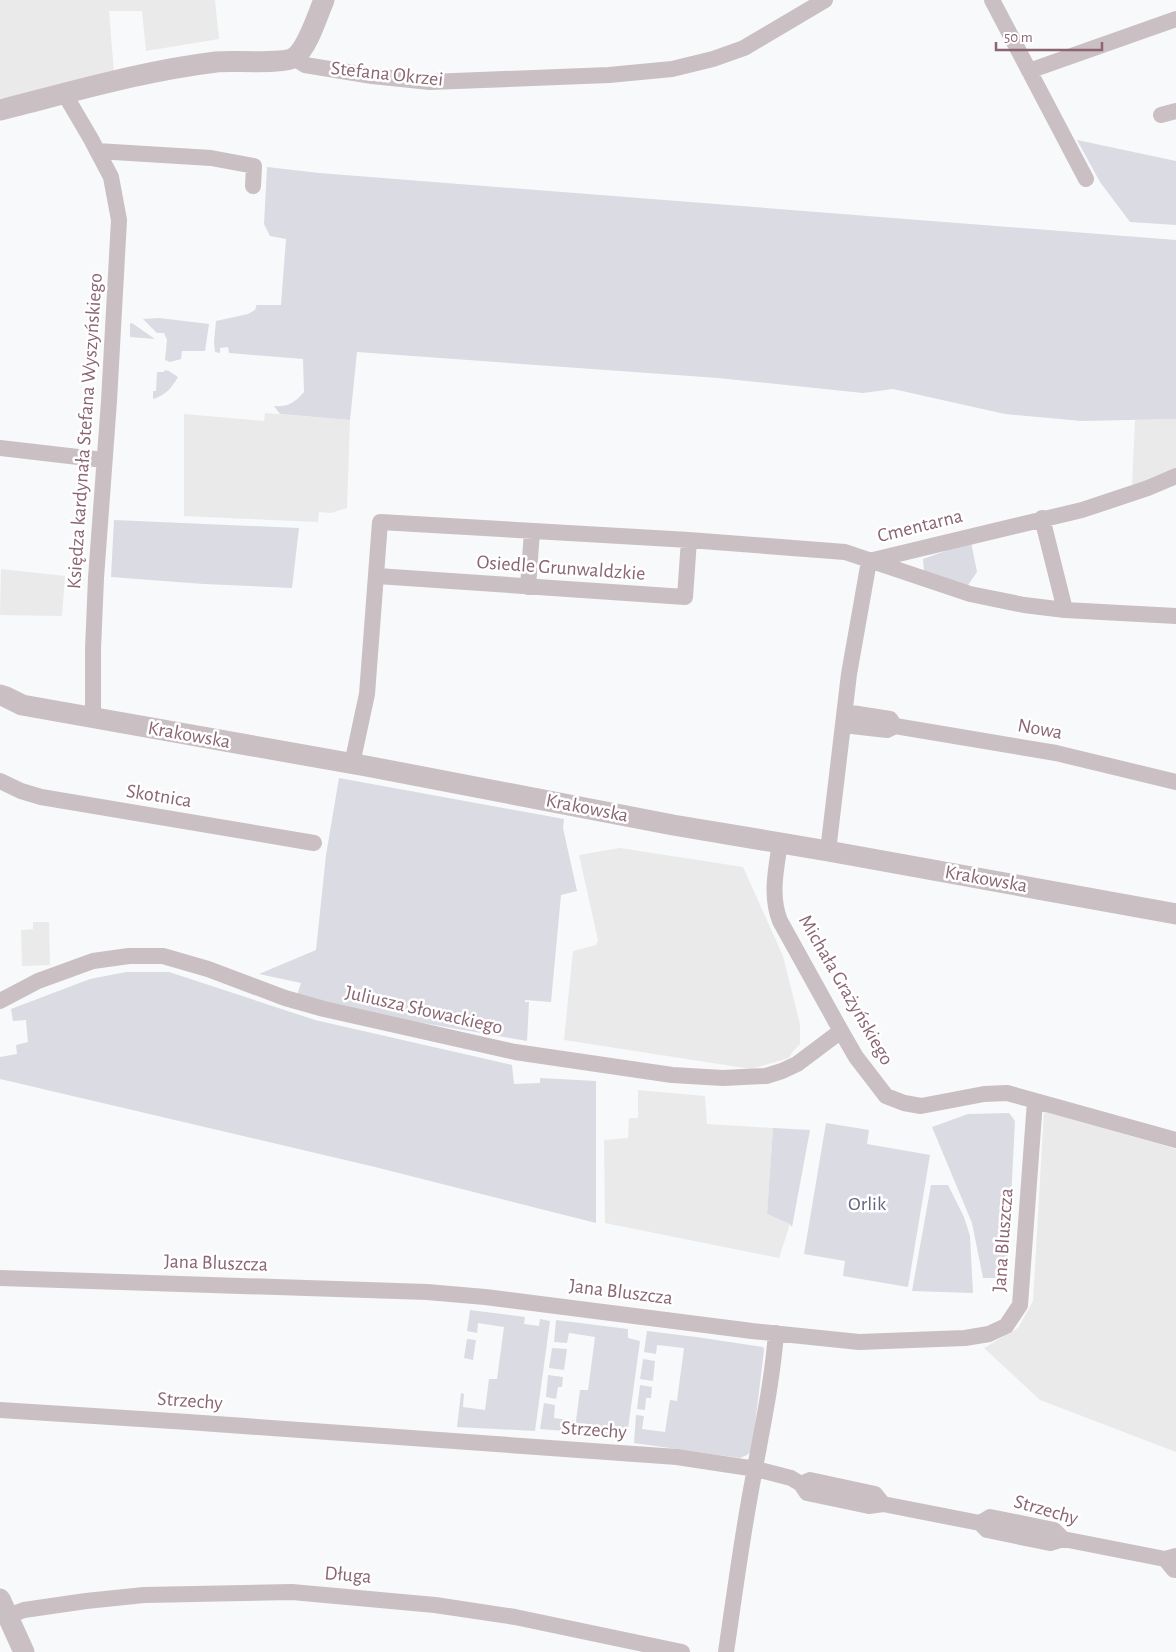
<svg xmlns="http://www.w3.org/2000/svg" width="1176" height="1652" viewBox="0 0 1176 1652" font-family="'Alegreya Sans',sans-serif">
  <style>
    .built { fill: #eaeaeb }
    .green { fill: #dbdbe4 }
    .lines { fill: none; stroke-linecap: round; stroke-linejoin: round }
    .minor { stroke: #cabfc3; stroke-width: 16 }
    .tertiary { stroke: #cabfc3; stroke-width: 21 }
    .labels { text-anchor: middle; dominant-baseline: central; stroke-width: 5; stroke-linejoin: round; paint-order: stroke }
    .street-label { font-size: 20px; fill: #8b6672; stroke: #fff }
    .park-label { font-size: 20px; fill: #666581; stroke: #fff }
  </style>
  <rect width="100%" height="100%" fill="#f7f9fa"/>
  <path class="built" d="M0,0H215L219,39L146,51L142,11H109L114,73L0,99Z
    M265,413L350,420L347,508L331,513L319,512L318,522L184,516V414L264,421Z
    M1176,419V473L1132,486L1135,420Z
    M1,569L65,576L62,616L0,615Z
    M620,848L743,867L783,956L800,1024V1044L793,1051L789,1058L751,1069L564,1040L573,951L596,945L598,940L579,855Z
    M33,922H49L50,965L22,966L21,930L33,929Z
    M638,1090L705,1096L707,1124L773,1128L767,1214L790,1224L779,1258L605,1223L604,1140L628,1138L629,1118H638Z
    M1044,1111L1176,1149V1452L1040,1400L984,1348L1018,1328L1033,1301Z"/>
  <path class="green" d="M1077,140L1176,161V225L1130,222L1100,182Z
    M267,167L319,173L1176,240V419L1081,421L1005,414L893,389L863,393L718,378L357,352L350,420L280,414L274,406C289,407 294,403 304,392L303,359L229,353L228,347L220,348V353L215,352L214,342L216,321L248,314L255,310L257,304V305H281L286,239L270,236L264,224Z
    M159,318L209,324L205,351H182L181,359L170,362L165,360L167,340L164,333H157L143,319Z
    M132,323L155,339L130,337V324Z
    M165,370L169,371L178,377C171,389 166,394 154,399L153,398V391H156L157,372H164Z
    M114,520L299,528L292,588L204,584L111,577Z
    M971,542L977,572L966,588L924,571L923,559Z
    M339,778L564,819L563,828L577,891L561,895L551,1002L525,1000V1002H529L527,1041L394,1018L297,995L301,983L259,974L316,950L326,855Z
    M126,972H169L315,1020L512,1065L514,1084L540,1083V1078L596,1081V1223L375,1167L0,1079V1057L17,1054L16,1045L28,1042L26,1020L13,1021L11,1009L90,979Z
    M1009,1113L1015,1121L1007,1278H983L972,1223L932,1127L968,1114Z
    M826,1123L869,1130L867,1144L930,1155L908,1287L843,1276L845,1261L804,1254Z
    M773,1128L810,1130L792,1227L790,1224L767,1214Z
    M931,1185H948L964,1217L970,1236L973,1293L912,1291Z
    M470,1310L525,1317L524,1324L539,1326L540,1319L550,1321L535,1431L457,1427L461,1393L464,1394L463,1407L485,1410L489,1379H497L504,1327L478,1323L477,1333L467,1331Z
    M556,1320L628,1329V1338L640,1341L627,1436L540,1429L544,1403L555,1405L554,1418L576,1421L580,1390H588L595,1337L569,1333L567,1343L554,1342Z
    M647,1331L696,1337L763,1347L764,1350L752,1450L747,1455L740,1458L634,1443L636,1415L644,1416L642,1429L665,1432L670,1400L677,1401L684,1348L657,1345L656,1354L644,1352Z
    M467,1339L476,1340L473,1360L464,1358Z
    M552,1348L567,1349L564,1370L549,1368Z
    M643,1359L655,1361L653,1381L640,1379Z
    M548,1375L563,1377L562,1387H558L556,1399L546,1397Z
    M640,1385L652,1387L651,1398H646L645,1410L637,1409Z"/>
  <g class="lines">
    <path class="minor" d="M992,0L1086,179
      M294,58L305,65L372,76L430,82L609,75L672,69L713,59L744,48L825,0
      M1029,71L1176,19
      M64,93L91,139L111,177L119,220L109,401L96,578L93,649V717
      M1161,115L1176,111
      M97,151L211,158L254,166L253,186
      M0,448L104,460
      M1042,518L1065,610
      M869,561L1082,510L1148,488L1176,476
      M377,576L685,597L689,540
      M528,587L532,531
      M845,712L890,719L895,726
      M843,725L887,730L895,726L1056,753L1176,782
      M352,764L367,694L380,522L689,540L845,552L970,594L1024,605L1065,610L1176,616
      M0,781L21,791L41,797L314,843
      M780,843C776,869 770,896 780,921L841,1031L856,1057L886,1096L904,1103L921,1106L984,1094L1007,1093L1176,1140
      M828,851L849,674L869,561
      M0,1001L38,981L93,961L129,956H163L208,969L285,998L324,1009L515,1052L672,1075L723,1078L766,1076L782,1071L797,1064L841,1031
      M0,1278L427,1292L485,1297L752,1331L859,1342L965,1338L989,1334L1006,1326L1020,1305L1035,1101
      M0,1410L188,1422L677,1457L756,1469L791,1478L801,1484L807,1493L869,1506L883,1504
      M801,1484L810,1480L875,1494L883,1504L980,1523L990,1517L1054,1530L1063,1539L1165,1559L1176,1556
      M980,1523L987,1530L1050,1543L1063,1539
      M1165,1559L1174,1570H1176
      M8,1616L24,1610L86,1601L144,1595L292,1592L435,1605L515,1617L682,1652
      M726,1652C734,1598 741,1544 751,1490C760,1438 772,1386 776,1333"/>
    <path class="tertiary" d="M0,110C72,92 142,71 216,62C232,60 284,65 295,57C308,47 317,16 324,0
      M0,695L6,697L22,705L366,766L673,825L828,851L1176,914
      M0,1599L24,1652"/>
  </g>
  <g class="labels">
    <g class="street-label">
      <text transform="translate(387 74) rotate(6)">Stefana Okrzei</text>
      <text transform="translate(85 431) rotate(-86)">Księdza kardynała Stefana Wyszyńskiego</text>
      <text transform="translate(920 526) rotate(-14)">Cmentarna</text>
      <text transform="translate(561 568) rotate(4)">Osiedle Grunwaldzkie</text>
      <text transform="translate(1040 729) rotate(10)">Nowa</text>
      <text transform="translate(189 735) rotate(10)">Krakowska</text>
      <text transform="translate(159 796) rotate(9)">Skotnica</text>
      <text transform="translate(587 808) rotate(11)">Krakowska</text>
      <text transform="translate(986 879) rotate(10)">Krakowska</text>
      <text transform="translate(846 990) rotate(60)">Michała Grażyńskiego</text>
      <text transform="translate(424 1010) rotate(13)">Juliusza Słowackiego</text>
      <text transform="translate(1003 1240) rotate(-86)">Jana Bluszcza</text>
      <text transform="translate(216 1263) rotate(2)">Jana Bluszcza</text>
      <text transform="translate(621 1292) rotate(7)">Jana Bluszcza</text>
      <text transform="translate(190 1401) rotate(4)">Strzechy</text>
      <text transform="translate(594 1430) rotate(4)">Strzechy</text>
      <text transform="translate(1046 1510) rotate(16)">Strzechy</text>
      <text transform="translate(348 1575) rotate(5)">Długa</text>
    </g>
    <g class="park-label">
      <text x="867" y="1204">Orlik</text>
    </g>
  </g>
  <path d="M996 42v8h106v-8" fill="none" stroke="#8b6672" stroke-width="2.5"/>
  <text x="1004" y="42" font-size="15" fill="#8b6672" stroke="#ffffff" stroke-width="4" paint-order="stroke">50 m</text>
</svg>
